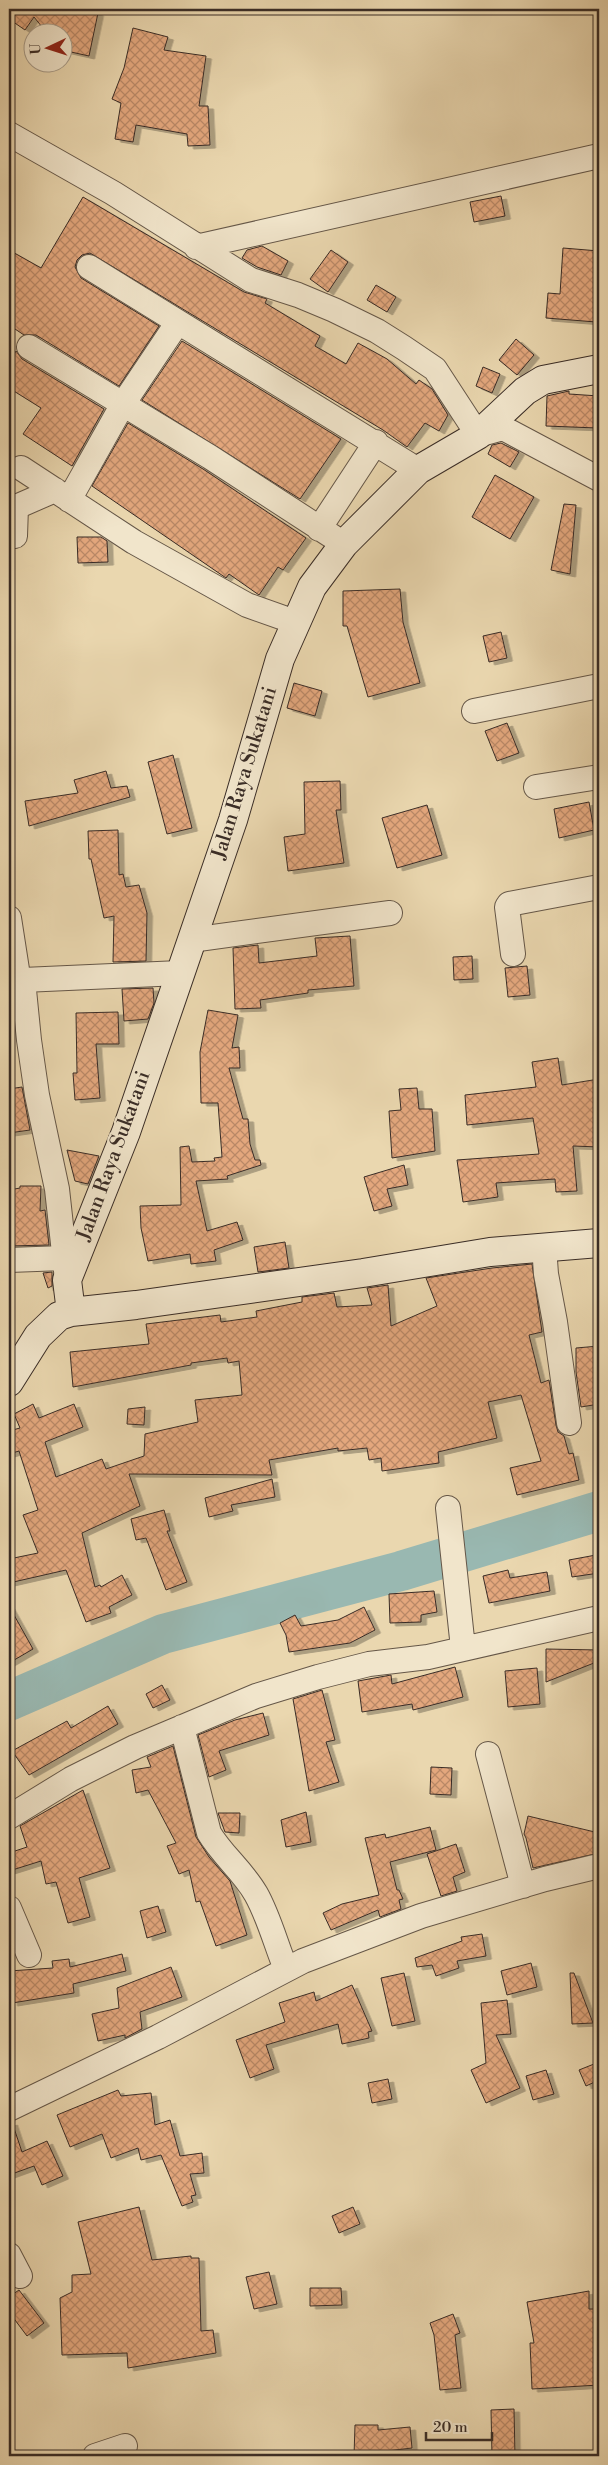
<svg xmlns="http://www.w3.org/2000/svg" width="608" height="2465" viewBox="0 0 608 2465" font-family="'Libre Bodoni',serif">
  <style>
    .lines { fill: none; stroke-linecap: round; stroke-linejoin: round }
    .river { stroke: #99b8b1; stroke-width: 40 }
    .building { fill: url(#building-cross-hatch); stroke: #392c26; filter: url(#shadow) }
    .street-casing { stroke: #655748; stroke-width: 26 }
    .secondary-casing { stroke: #392c26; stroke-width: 30 }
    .street { stroke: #f1e5cb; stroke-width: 24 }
    .secondary { stroke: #f1e5cb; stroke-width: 28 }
    .labels { text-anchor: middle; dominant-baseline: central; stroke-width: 4.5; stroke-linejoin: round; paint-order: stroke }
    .street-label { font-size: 20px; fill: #392c26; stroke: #f1e5cb }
  </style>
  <defs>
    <pattern id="building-cross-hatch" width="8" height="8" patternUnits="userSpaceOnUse" patternTransform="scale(1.25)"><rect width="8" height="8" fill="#e3a77d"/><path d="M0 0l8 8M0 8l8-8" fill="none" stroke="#b98866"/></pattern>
    <filter id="shadow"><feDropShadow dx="5.5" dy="3" stdDeviation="0" flood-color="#0004"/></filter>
  </defs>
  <rect width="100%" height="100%" fill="#ead7af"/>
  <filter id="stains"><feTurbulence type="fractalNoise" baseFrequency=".004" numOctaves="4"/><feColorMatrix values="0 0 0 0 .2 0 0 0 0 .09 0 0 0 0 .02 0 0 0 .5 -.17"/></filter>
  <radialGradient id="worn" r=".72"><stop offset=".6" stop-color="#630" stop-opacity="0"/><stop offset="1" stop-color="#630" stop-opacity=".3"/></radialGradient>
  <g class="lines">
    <path class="river" d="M9,1701L163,1634L401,1571L599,1511"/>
  </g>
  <path class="building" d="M9,9H78L98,13L89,56L62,50V32H46L34,17L25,30L9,19Z
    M133,28L168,37L164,50L206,56L199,106H208L210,145L188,146L187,134L136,125L133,142L115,139L121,103L112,99L124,68Z
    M501,196L505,216L474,222L470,202Z
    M83,197L244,292L267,299L265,303L320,336L315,346L346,364L358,343L387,359L416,384L419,380L432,389L448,415L439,431L425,423L407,447L383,430L90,253L82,255L77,260L75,267L81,278L159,326L119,386L36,335H24L9,325V250L41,268Z
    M262,246L288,261L281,275L257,267L242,258L247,250Z
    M563,248L599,251L596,322L546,318L548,293L560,294Z
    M331,250L348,262L328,292L310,279Z
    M376,285L396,297L387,312L367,300Z
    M516,339L534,355L517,375L499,360Z
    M182,341L341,439L300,499L142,400Z
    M16,351L22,359L104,409L72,466L23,434L41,408L9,388V364Z
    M483,367L500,374L492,393L476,386Z
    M569,391V394L599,396L597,428L546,426L547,396Z
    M128,423L203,469L306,538L283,570L278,567L259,595L229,574L226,578L92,486Z
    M501,443L519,452L510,467L488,454L492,445Z
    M495,475L534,497L510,539L472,517Z
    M564,504L576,505L570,574L551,570Z
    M77,537H101L107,541L108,562L78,563Z
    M400,589L403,622L420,683L368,697L347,626H343V591Z
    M501,632L507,658L489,662L483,636Z
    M294,683L322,691L315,716L287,708Z
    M507,723L519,753L497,761L485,731Z
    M173,755L192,828L167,834L148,762Z
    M106,771L111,788L127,786L130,797L29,826L25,801L78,793L74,780Z
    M340,781L341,810H336L344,863L288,871L284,837L305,834L304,782Z
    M589,802L594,830L559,838L554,809Z
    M427,805L442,855L397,868L382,818Z
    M118,830L119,875L123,874L126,887L139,885L147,913L146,961L113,962L114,916L104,918L91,859H89L88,831Z
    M350,936L354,986L308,990V993L260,1000L261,1008L235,1009L233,948L258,945L259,963L317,956L315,938Z
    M472,956L473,979L454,980L453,957Z
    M527,966L530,995L508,997L505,968Z
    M153,988L154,1003L148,1019L124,1021L122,989Z
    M208,1010L238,1015L232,1048L239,1047L240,1068H229L243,1119H248L250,1144L255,1160H260L261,1165L227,1176L228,1179L196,1181L207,1231L237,1222L243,1240L214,1250L216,1261L191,1264L190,1254L148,1261L141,1228L140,1206L181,1205L180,1147L189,1146L192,1162L215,1161L214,1158L222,1157L218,1103H201L200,1052Z
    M118,1012L119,1044H96L100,1098L75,1100L73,1073H77L76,1013Z
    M558,1058L562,1085L599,1079V1147L573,1146L577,1191L556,1192L555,1179L496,1183L498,1197L463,1202L457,1160L539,1154L533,1118L467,1125L465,1095L536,1087L532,1062Z
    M22,1087L30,1130L9,1133V1089Z
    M417,1088L419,1109H432L435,1151L392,1158L389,1111L401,1110L399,1089Z
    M67,1150L99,1156L88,1184L75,1181Z
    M404,1165L408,1185L387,1189L392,1206L374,1211L364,1177Z
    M20,1186H41L40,1211L45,1210L49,1245L9,1246V1190L20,1188Z
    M285,1242L289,1268L258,1272L254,1247Z
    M532,1264L542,1332L529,1335L541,1383L549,1380L556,1425L558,1432L564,1436L569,1454L573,1453L579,1480L517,1495L510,1468L541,1461L521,1395L488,1402L497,1438L438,1452L439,1463L382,1471L381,1458L369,1460L367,1448L338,1451V1448L269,1460L272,1475L129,1474L140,1506L82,1533L95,1587L100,1585L101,1587L122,1575L132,1595L109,1607L111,1613L86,1622L66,1570L9,1583V1559L38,1553L23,1515L38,1510L19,1451L9,1454V1431L20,1428L14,1414L33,1404L39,1418L74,1404L83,1427L45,1442L56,1477L102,1459L106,1469L144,1456L145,1434L198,1422L195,1400L242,1395L239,1361L228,1363L227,1358L191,1363V1365L73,1387L70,1352L149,1344L146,1324L220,1315L221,1322L257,1317L256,1311L302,1302V1297L334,1293L337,1307L372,1305L367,1288L388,1285L391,1326L437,1306L426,1278L492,1268Z
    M52,1272V1286L48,1288L43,1273Z
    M599,1346V1404L581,1407L576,1372V1348Z
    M145,1407L144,1425L127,1424L128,1409Z
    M272,1479L275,1497L231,1505L233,1511L209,1517L205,1498Z
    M164,1510L170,1531H167L187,1582L166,1590L146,1538L136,1540L131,1519Z
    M596,1555L599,1573L572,1577L569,1560Z
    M508,1570L510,1578L547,1572L550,1591L489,1603L483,1576Z
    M434,1591L437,1612L421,1615V1622L390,1623L389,1594Z
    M9,1606L33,1649L9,1663Z
    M364,1607L375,1630L350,1643L289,1652L286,1635L280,1623L295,1615L301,1626L338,1620Z
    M546,1649L599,1650V1661L546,1682Z
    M455,1667L463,1697L413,1710L412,1704L362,1712L358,1681L391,1675L392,1684Z
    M537,1668L540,1704L508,1707L505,1671Z
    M162,1685L170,1700L153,1708L146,1694Z
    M322,1690L335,1740L326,1742L339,1782L309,1791L293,1699Z
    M108,1706L118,1724L29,1775L12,1751L67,1721L71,1728Z
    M263,1713L269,1735L219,1751L226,1770L209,1777L198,1735L235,1720Z
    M173,1746L196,1837L209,1857L230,1881L247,1935L216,1946L200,1901L196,1902L189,1870L179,1874L167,1846L176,1843L148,1790L136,1793L132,1770L151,1767L147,1757Z
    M431,1767L452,1768L451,1795L430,1794Z
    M83,1790L110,1868L79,1878L90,1917L68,1923L56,1882L46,1884L41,1861L9,1871V1853L27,1847L20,1826Z
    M306,1812L311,1842L286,1847L281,1820Z
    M218,1813H240L239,1833L225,1832Z
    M528,1816L599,1833V1853L533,1868L526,1838L524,1834Z
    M430,1827L436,1850L390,1862L397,1890H399L403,1899L399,1900L401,1909L380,1917L378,1910L331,1930L323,1913L342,1904L379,1895L365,1838L385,1834L386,1838Z
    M456,1844L465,1872L453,1877L457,1891L441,1896L427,1854Z
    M158,1906L166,1932L147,1938L140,1911Z
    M482,1934L486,1956L457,1961L459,1968L436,1976L432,1965L417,1967L415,1958L462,1941L461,1937Z
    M122,1954L126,1971L73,1984L74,1993L12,2003L9,1971L53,1968L52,1961L69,1959L70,1967Z
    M531,1963L537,1987L507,1995L501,1971Z
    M171,1967L182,1997L140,2012L142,2029L125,2038V2035L98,2041L92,2014L119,2008L117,1988Z
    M404,1973L415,2021L392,2026L381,1978Z
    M570,1973H574L593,2023L572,2024Z
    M352,1985L372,2031L368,2032L369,2038L342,2044L338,2024L266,2045L274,2069L250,2078L236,2040L285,2022L279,2003L314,1992L316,2001Z
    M507,2000L511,2034L496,2035L520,2088L486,2103L471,2070L486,2063L481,2003Z
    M599,2062V2080L586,2086L579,2070Z
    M546,2070L554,2094L533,2100L526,2076Z
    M388,2079L392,2099L372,2103L368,2083Z
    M118,2090L121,2096L151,2093L155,2125L170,2120L180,2156L202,2153L204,2173L190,2174L196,2195L191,2196L193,2202L182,2206L161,2155L141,2160L138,2148L111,2158L102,2134L70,2147L57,2115Z
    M12,2122L22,2152L47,2141L63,2176L42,2185L34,2166L9,2175V2123Z
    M139,2207L152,2260L191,2256V2258H199L201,2331L213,2330L216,2353L128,2368L127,2353L62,2355L60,2298L72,2292V2275L91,2274L78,2222Z
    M353,2207L360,2224L339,2233L332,2216Z
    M269,2272L277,2304L254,2309L246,2277Z
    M310,2288H341L342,2305L310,2306Z
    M19,2290L44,2323L27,2336L9,2312V2297Z
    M589,2291V2309H595V2366H599V2385L532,2389L530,2343H534L527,2302Z
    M453,2314L460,2333L455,2335L461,2388L440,2390L434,2335L430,2323Z
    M514,2409L515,2456H492L491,2410Z
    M355,2425H378V2430L410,2427L412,2448L378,2452V2456H354Z"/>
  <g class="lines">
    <defs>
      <path id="street" d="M9,134L113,193L251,280L298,295L334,310L377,331L404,348L435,369L478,435L503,428L599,479
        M196,247L599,156
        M89,267L418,470
        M29,347L210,457L344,544
        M21,468L134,542L247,605L295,622
        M69,500L123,404L178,322
        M319,529L376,442
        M9,537L15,536L16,507L55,490
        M474,711L599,686
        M536,787L599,777
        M9,918L18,976L23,980L180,973
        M191,940L390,913
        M513,954L507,907L509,904L599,887
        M23,980L29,1040L37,1095L57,1189L67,1280
        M544,1246L546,1274L555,1322L569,1423
        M9,1260L64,1258
        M448,1508L463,1648
        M182,1727L209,1833C222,1855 243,1871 256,1894C269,1917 276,1945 286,1969
        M488,1754L523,1886
        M9,1817L71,1779L135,1747L256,1696L318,1677L369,1664L428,1657L599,1618
        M9,1908L29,1955
        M9,2109L158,2037L303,1961L421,1916L545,1879L599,1866
        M9,2255L20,2276
        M95,2456L125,2446"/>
      <path id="secondary" d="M71,1312L67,1280L126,1132L233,820L280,659L312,587L344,544L418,470L478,435L525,391L543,380L599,369
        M9,1382L38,1336L59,1316L71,1312L136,1305L363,1273L490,1252L599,1243"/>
    </defs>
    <use href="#street" class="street-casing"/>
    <use href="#secondary" class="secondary-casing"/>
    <use href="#street" class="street"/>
    <use href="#secondary" class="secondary"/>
  </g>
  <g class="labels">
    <g class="street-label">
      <text transform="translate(245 773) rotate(-73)">Jalan Raya Sukatani</text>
      <text transform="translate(114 1156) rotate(-70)">Jalan Raya Sukatani</text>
    </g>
  </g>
  <rect width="608" height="2465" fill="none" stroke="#ead7af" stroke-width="30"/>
  <rect x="10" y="10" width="588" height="2445" fill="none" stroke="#392c26" stroke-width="2.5"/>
  <rect x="15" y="15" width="578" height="2435" fill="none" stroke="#392c26"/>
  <g transform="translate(48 48) rotate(266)"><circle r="24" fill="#f1e5cb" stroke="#a79b89"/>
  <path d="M0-4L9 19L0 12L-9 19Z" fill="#8f2418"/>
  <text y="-8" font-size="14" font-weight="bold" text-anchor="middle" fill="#392c26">U</text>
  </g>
  <path d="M426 2432v8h66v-8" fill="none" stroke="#392c26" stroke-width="2.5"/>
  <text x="433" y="2432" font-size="15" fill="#392c26" stroke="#f1e5cb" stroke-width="4" paint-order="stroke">20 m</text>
  <rect width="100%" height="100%" filter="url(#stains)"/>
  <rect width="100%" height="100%" fill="url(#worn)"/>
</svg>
